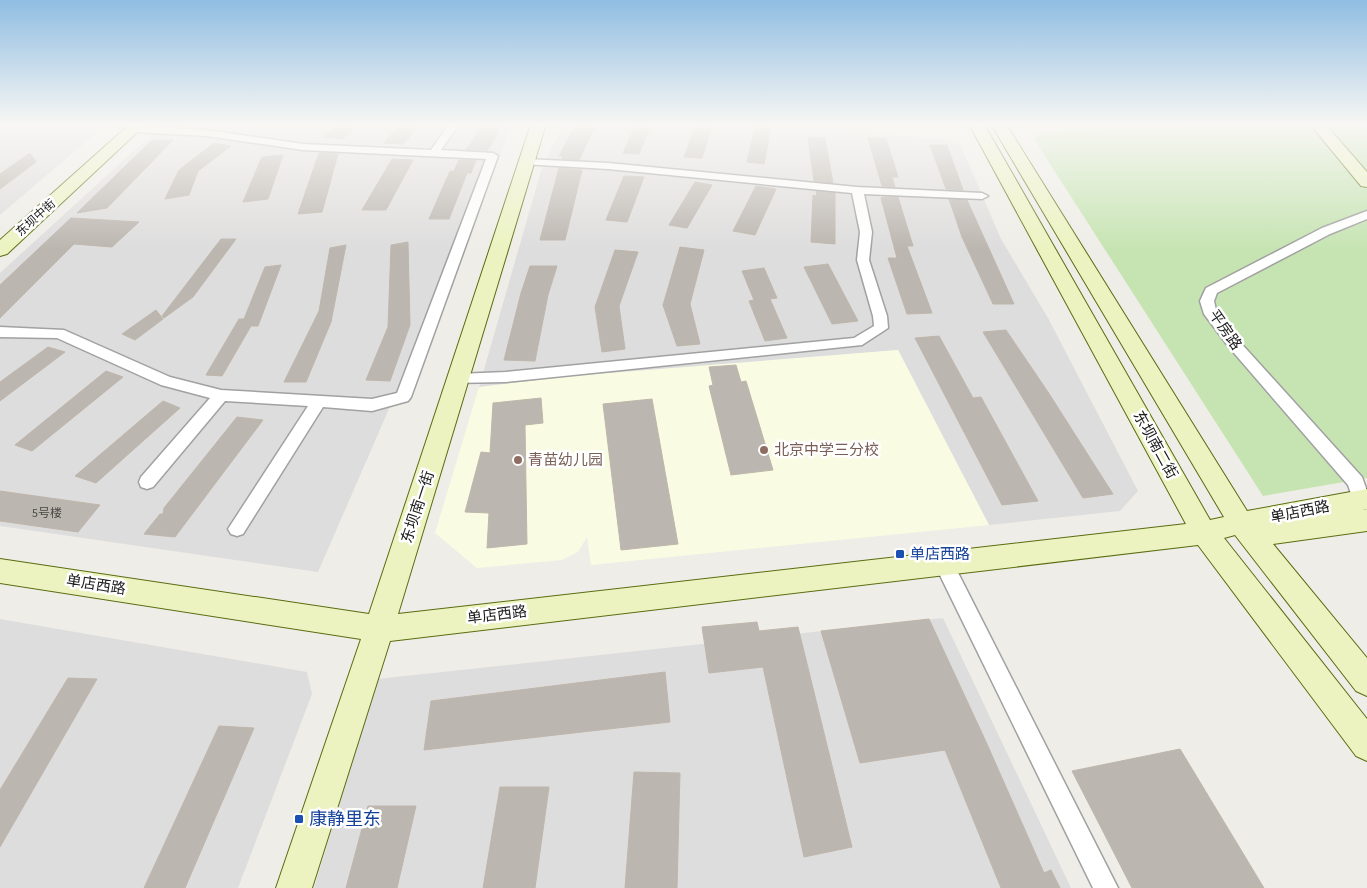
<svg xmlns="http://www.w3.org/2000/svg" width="1367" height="888" viewBox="0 0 1367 888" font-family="'Source Sans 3','Noto Sans SC',sans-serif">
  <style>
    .residential { fill: #dedddd }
    .education { fill: #f9fce3 }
    .grass { fill: #c6e4b2 }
    .building { fill: #bcb6b0; stroke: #bfb6ab }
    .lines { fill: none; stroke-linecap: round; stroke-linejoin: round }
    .street-casing { stroke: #a1a1a1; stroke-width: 3 }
    .secondary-casing { stroke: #596d10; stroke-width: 2 }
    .street { fill: #fff; fill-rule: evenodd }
    .secondary { fill: #ecf3c1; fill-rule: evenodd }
    .education-dot { fill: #8d6e63; stroke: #fff; stroke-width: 2 }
    .transit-dot { fill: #1a4fb4; stroke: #fff; stroke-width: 2 }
    .labels { text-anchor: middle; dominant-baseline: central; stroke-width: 5; stroke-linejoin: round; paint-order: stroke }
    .far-street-label { font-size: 12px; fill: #202020; stroke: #fff }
    .number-label { font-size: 12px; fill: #474644 }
    .street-label { font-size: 15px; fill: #202020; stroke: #fff }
    .education-label { font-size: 15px; fill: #785e54; stroke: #fff; text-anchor: start }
    .transit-label { font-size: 15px; fill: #164399; stroke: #fff; text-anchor: start }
    .near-transit-label { font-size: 18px; fill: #164399; stroke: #fff; text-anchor: start }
  </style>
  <rect width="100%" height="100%" fill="#efede7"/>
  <path class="residential" d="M0,124H107L0,215Z
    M163,124H513L318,572L0,526V273Z
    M563,124H804L866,133L943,139L961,146L1001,239L1048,318L1138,491L1120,511L989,525L898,350L479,387L541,171Z
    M943,618L1071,888H314L377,679Z
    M0,619L307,672L312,694L238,888H0Z"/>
  <path class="education" d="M898,350L989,525L591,565L587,537L578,552L562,560L477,568L435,533L479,387L571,376Z"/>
  <path class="grass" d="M1367,124V478L1263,496L1034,139L1043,131Z"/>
  <path class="building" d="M337,124H357L343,139L323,137Z
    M400,124H420L403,144L384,143Z
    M483,124H503L488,150H466Z
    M576,124H596L579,160L562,159L563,156H559Z
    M636,124H652L639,154L623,153Z
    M696,124H713L702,158L684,157Z
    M755,126L771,127L764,164L747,162Z
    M808,137L825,138L833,183L814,181Z
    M868,138H886L898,177H892L895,187L882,186Z
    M152,140H173L107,208L77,213Z
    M214,143L231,146L198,171L189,195L165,199L179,170Z
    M930,145H947L963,190L946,189Z
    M30,153L36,162L0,189V174Z
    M319,153L338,154L322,212L298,214Z
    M283,155L268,199L243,202L262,157Z
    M392,159L413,160L386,210H362Z
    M459,160H476L471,173H467L449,219H429L450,171H454Z
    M559,168L582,170L565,240H540Z
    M624,176L644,177L627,222L606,220Z
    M695,182L712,185L687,228L669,225Z
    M756,186L776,189L755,235L733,231Z
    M816,191L835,193V244L811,242L813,195L817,196Z
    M884,197H898L913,246H907L932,313L907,314L888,258H897L881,198Z
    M949,199L967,200L1014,304H993L962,237Z
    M71,218L139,222L112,247L74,244L0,318V285Z
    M221,239H236L193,297L164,318L162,316Z
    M408,242L410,325L390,381L366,380L388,327L391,245Z
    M346,245L331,322L306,382H284L319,311L330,248Z
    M680,247L704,250L690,304L700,344L677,346L663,305Z
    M615,250L638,252L619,306L625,349L602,352L595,307Z
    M828,264L858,321L832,324L804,267Z
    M281,265L258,326H251L222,376L206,375L239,319H244L265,267Z
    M530,266H557L548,295L535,361L504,360L521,293Z
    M764,268L777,298L770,299L787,338L765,341L749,301L754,300L742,271Z
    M156,310L163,319L135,340L122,334Z
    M1006,330L1048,392L1113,494L1083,498L983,332Z
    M939,336L973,398L981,397L1038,501L1002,505L915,338Z
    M48,347L65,352L0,401V382Z
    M736,365L741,382L746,381L773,470L731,475L709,386L713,385L709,367Z
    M106,371L123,377L32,451L15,445Z
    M541,398L543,423L525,425L527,544L487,548L489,513L465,512L481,452L490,453L493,403Z
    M652,399L678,544L621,550L603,404Z
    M163,401L180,408L96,483L75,476Z
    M237,417L263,420L175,537L144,534L160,514H163L164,508Z
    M0,491L100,505L78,532L0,521Z
    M929,619L987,744L1044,873L1051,870L1060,888H1001L945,750L860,763L821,631Z
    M757,622L759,631L798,627L852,847L804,857L763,667L709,673L702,627Z
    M665,672L670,722L424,750L431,701Z
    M68,678L97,679L0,847V790Z
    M219,726L254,728L185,888H144Z
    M1180,749L1264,888H1132L1072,771Z
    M634,772L680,773L677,888H625Z
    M500,787H549L535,888H483Z
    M368,806H416L397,888H346Z"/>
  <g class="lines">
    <defs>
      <path id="street" d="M449,124H459L441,150L493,153L498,156L411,397L408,401L372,411L323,407L243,534L237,536L231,534L228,529L308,406L225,401L153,487L147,489L141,487L139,482L141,477L210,398L161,385L57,338L0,337V327L64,330L170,377L221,390L372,399L397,393L486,159L303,150L207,136L134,132L129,129L134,126L207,130L303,144L431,150Z
        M526,159L608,163L857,187L982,193L988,196L982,199L864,194L872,232L869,260L887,316L888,328L862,345L506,382L452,383L449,379L452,375L457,374L506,372L854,338L874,326L873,316L857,260L860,232L852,193L608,169L522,164L521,162Z
        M1367,211V219L1330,234L1217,293L1214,301L1216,310L1238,340L1362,477L1367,491V505L1361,507L1355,505L1348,485L1228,346L1204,314L1200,301L1206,288L1322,228Z
        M943,555L950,557L1118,888H1093L934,563L936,557Z"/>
      <path id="secondary" d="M130,124H146L7,254L0,256V240Z
        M531,124H546L398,614L1186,524L969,124H984L1210,520L1224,517L991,124H1006L1247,511L1367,489V509L1363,510L1367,509V531L1273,544L1367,658V696L1356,691L1235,535L1224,538L1367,719V761L1356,756L1198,545L390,641L312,888H276L361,639L0,583V559L369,614Z
        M1310,124H1325L1367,172V187L1361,186Z"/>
    </defs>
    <use href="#street" class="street-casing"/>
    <use href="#secondary" class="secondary-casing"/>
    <use href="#street" class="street"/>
    <use href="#secondary" class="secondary"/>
  </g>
  <linearGradient id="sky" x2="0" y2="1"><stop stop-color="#90bde2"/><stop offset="0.5" stop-color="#f8f7f4"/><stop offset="1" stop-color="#f8f7f4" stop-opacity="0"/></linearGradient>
  <rect width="1367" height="249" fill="url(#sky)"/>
  <g class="education-dot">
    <circle cx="764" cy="450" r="5"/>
    <circle cx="518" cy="460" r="5"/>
  </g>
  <g class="transit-dot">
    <rect x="895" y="549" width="10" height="10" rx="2.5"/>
    <rect x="294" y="814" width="10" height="10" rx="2.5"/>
  </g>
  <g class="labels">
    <g class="far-street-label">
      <text transform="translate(36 218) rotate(-42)">东坝中街</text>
    </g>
    <g class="number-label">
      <text x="47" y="513">5号楼</text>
    </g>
    <g class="street-label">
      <text transform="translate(1225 330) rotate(55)">平房路</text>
      <text transform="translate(1155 445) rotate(61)">东坝南二街</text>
      <text transform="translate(418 507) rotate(-72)">东坝南一街</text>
      <text transform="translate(1300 512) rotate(-11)">单店西路</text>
      <text transform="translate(96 585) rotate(9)">单店西路</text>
      <text transform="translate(497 615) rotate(-7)">单店西路</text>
    </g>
    <g class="education-label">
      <text x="774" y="450">北京中学三分校</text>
      <text x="528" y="460">青苗幼儿园</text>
    </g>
    <g class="transit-label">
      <text x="910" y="554">单店西路</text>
    </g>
    <g class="near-transit-label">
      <text x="309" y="819">康静里东</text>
    </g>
  </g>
</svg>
